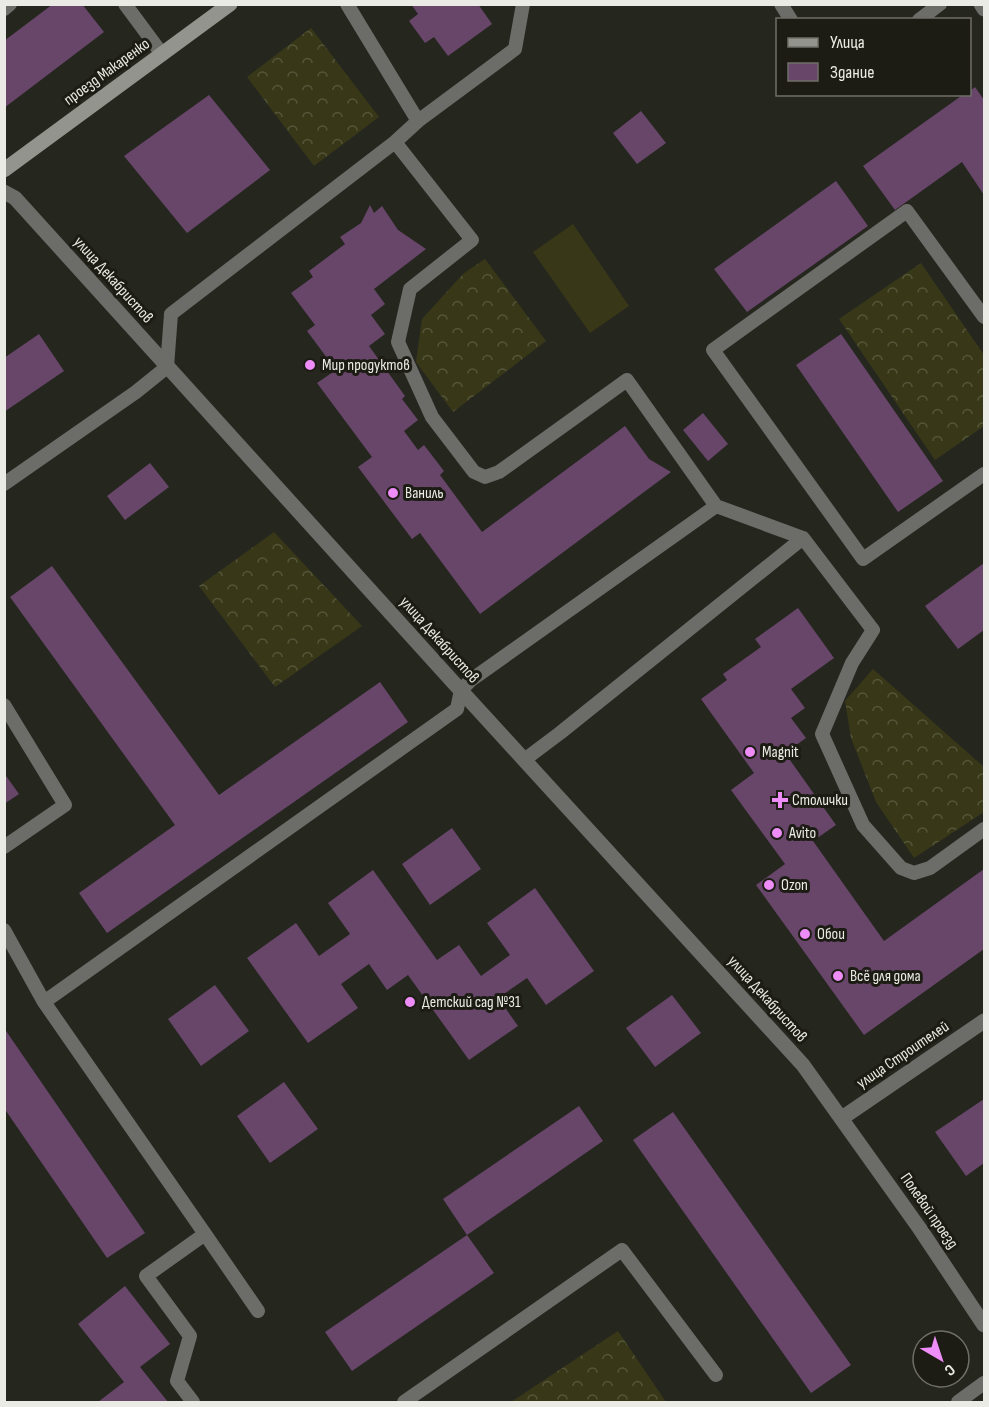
<svg xmlns="http://www.w3.org/2000/svg" width="989" height="1407" viewBox="0 0 989 1407" font-family="'Sofia Sans Condensed',sans-serif">
  <style>
    .forest { fill: url(#forest-crowns) }
    .garden { fill: #383818 }
    .building { fill: #67466a }
    .lines { fill: none; stroke-linecap: round; stroke-linejoin: round }
    .lane { stroke: #6c6c68; stroke-width: 14 }
    .street { stroke: #6c6c68; stroke-width: 15 }
    .secondary { stroke: #94948e; stroke-width: 15 }
    .poi-dot { fill: #ee8cf8; stroke: #1c1c14; stroke-width: 2 }
    .labels { text-anchor: middle; dominant-baseline: central; stroke-width: 6; stroke-linejoin: round; paint-order: stroke }
    .street-label { font-size: 16px; fill: #ebebe6; stroke: #1c1c14 }
    .poi-label { font-size: 16px; fill: #ebebe6; stroke: #1c1c14; text-anchor: start }
  </style>
  <defs>
    <pattern id="forest-crowns" width="20" height="18" patternUnits="userSpaceOnUse" patternTransform="scale(1.5)"><rect width="20" height="18" fill="#383818"/><path d="M2 6a3 3 0 1 1 6 0M12 15a3 3 0 1 1 6 0" fill="none" stroke="#55553a"/></pattern>
  </defs>
  <rect width="100%" height="100%" fill="#25261e"/>
  <path class="forest" d="M311,28L379,117L314,166L247,77Z
    M485,259L546,341L453,412L416,362L422,319L463,274Z
    M921,263L984,355V426L935,460L839,319Z
    M274,532L362,626L275,687L199,586Z
    M873,669L984,767V812L914,858L876,802L851,738L845,701Z
    M618,1331L666,1402H511Z"/>
  <path class="garden" d="M573,224L629,306L590,333L533,252Z"/>
  <path class="building" d="M53,4H82L104,32L4,108V41Z
    M411,4H478L492,24L448,56L434,37L425,43L409,21L418,14Z
    M975,87L984,100V195L962,162L895,210L863,166L964,94H970V91Z
    M209,95L270,170L187,233L124,156Z
    M641,111L666,143L637,164L613,133Z
    M836,181L868,226L747,312L714,269Z
    M370,205L374,213L382,206L398,230L426,249L374,289L385,304L371,315L385,334L369,346L405,396L402,399L418,420L404,431L418,450L424,445L444,471L440,475L482,532L625,426L649,459L671,472L480,614L420,533L412,539L358,467L372,457L317,383L336,370L307,331L315,325L291,293L313,277L309,271L345,244L340,237L361,223Z
    M39,334L64,371L4,412V358Z
    M841,334L943,481L898,512L796,365Z
    M703,413L728,444L708,461L683,430Z
    M150,463L169,487L125,520L107,496Z
    M984,563V630L958,649L925,606Z
    M52,566L219,795L380,682L408,722L107,933L79,893L175,825L10,597Z
    M798,608L834,658L791,689L805,708L791,718L806,738L785,753L836,825L813,841L884,941L984,869V949L864,1035L756,885L785,864L731,790L754,773L701,699L727,680L723,674L761,647L755,639Z
    M4,773L19,794L4,804Z
    M452,828L481,869L430,905L402,864Z
    M373,870L437,960L459,945L481,976L510,955L487,923L535,888L594,971L546,1005L527,978L498,998L518,1026L469,1060L408,975L387,990L369,964L341,984L358,1008L308,1043L247,958L296,923L319,956L350,934L328,903Z
    M215,985L249,1031L201,1066L168,1019Z
    M672,995L701,1033L655,1067L626,1028Z
    M4,1028L145,1233L107,1258L4,1108Z
    M284,1082L318,1129L270,1163L237,1116Z
    M984,1099V1163L966,1176L935,1132Z
    M579,1106L603,1141L467,1235L443,1199Z
    M673,1112L851,1365L811,1393L633,1140Z
    M467,1235L494,1273L352,1371L325,1332Z
    M125,1286L170,1344L140,1367L168,1402H98L124,1382L78,1324Z"/>
  <g class="lines">
    <path class="lane" d="M125,4L162,54
      M347,4L418,121
      M781,4L791,20
      M4,9L10,4
      M919,20L940,4
      M984,317L907,211L713,350L863,559L984,474
      M4,484L136,392L167,367L171,314L395,142L418,121L515,49L523,4
      M803,538L873,630L852,663L822,734L863,825L901,868L914,873L930,868L984,829
      M4,705L65,805L4,847
      M524,760L560,733L803,538L716,506
      M4,930L44,1002L205,1234L146,1276L190,1336L177,1381L193,1402
      M44,1002L457,709L461,690L471,680L716,506L627,380L499,472L485,477L474,472L432,417L398,342L410,289L472,240L395,142
      M205,1234L258,1311
      M404,1402L622,1250L716,1375
      M958,1402L984,1383"/>
    <path class="street" d="M981,4L984,9
      M4,192L15,198L453,682L803,1065L920,1229L984,1325
      M842,1118L984,1021"/>
    <path class="secondary" d="M4,170L230,4"/>
  </g>
  <g class="poi-dot">
    <circle cx="310" cy="365" r="6"/>
    <circle cx="393" cy="493" r="6"/>
    <circle cx="750" cy="752" r="6"/>
    <path d="M777 791h6v6h6v6h-6v6h-6v-6h-6v-6h6z"/>
    <circle cx="777" cy="833" r="6"/>
    <circle cx="769" cy="885" r="6"/>
    <circle cx="805" cy="934" r="6"/>
    <circle cx="838" cy="976" r="6"/>
    <circle cx="410" cy="1002" r="6"/>
  </g>
  <g class="labels">
    <g class="street-label">
      <text transform="translate(107 72) rotate(-36)">проезд Макаренко</text>
      <text transform="translate(113 280) rotate(48)">улица Декабристов</text>
      <text transform="translate(439 640) rotate(48)">улица Декабристов</text>
      <text transform="translate(767 999) rotate(48)">улица Декабристов</text>
      <text transform="translate(903 1055) rotate(-34)">улица Строителей</text>
      <text transform="translate(929 1211) rotate(55)">Полевой проезд</text>
    </g>
    <g class="poi-label">
      <text x="322" y="365">Мир продуктов</text>
      <text x="405" y="493">Ваниль</text>
      <text x="762" y="752">Magnit</text>
      <text x="792" y="800">Столички</text>
      <text x="789" y="833">Avito</text>
      <text x="781" y="885">Ozon</text>
      <text x="817" y="934">Обои</text>
      <text x="850" y="976">Всё для дома</text>
      <text x="422" y="1002">Детский сад №31</text>
    </g>
  </g>
  <rect width="989" height="1407" fill="none" stroke="#ebebe6" stroke-width="12"/>
  <rect x="776" y="18" width="195" height="78" fill="#1c1c14" stroke="#6f6f68" stroke-width="1.5"/>
  <rect x="788" y="38" width="30" height="9" fill="#94948e" stroke="#6f6f68" stroke-width="1.5"/>
  <text x="830" y="48" font-size="18" fill="#ebebe6">Улица</text>
  <rect x="788" y="63" width="30" height="18" fill="#67466a" stroke="#6f6f68" stroke-width="1.5"/>
  <text x="830" y="78" font-size="18" fill="#ebebe6">Здание</text>
  <g transform="translate(941 1359) rotate(141)"><circle r="28" fill="#1c1c14" stroke="#6f6f68" stroke-width="1.5"/>
  <path d="M0-4.5L10 22L0 15L-10 22Z" fill="#ee8cf8"/>
  <text y="-9" font-size="16" font-weight="bold" text-anchor="middle" fill="#ebebe6">С</text>
  </g>
</svg>
